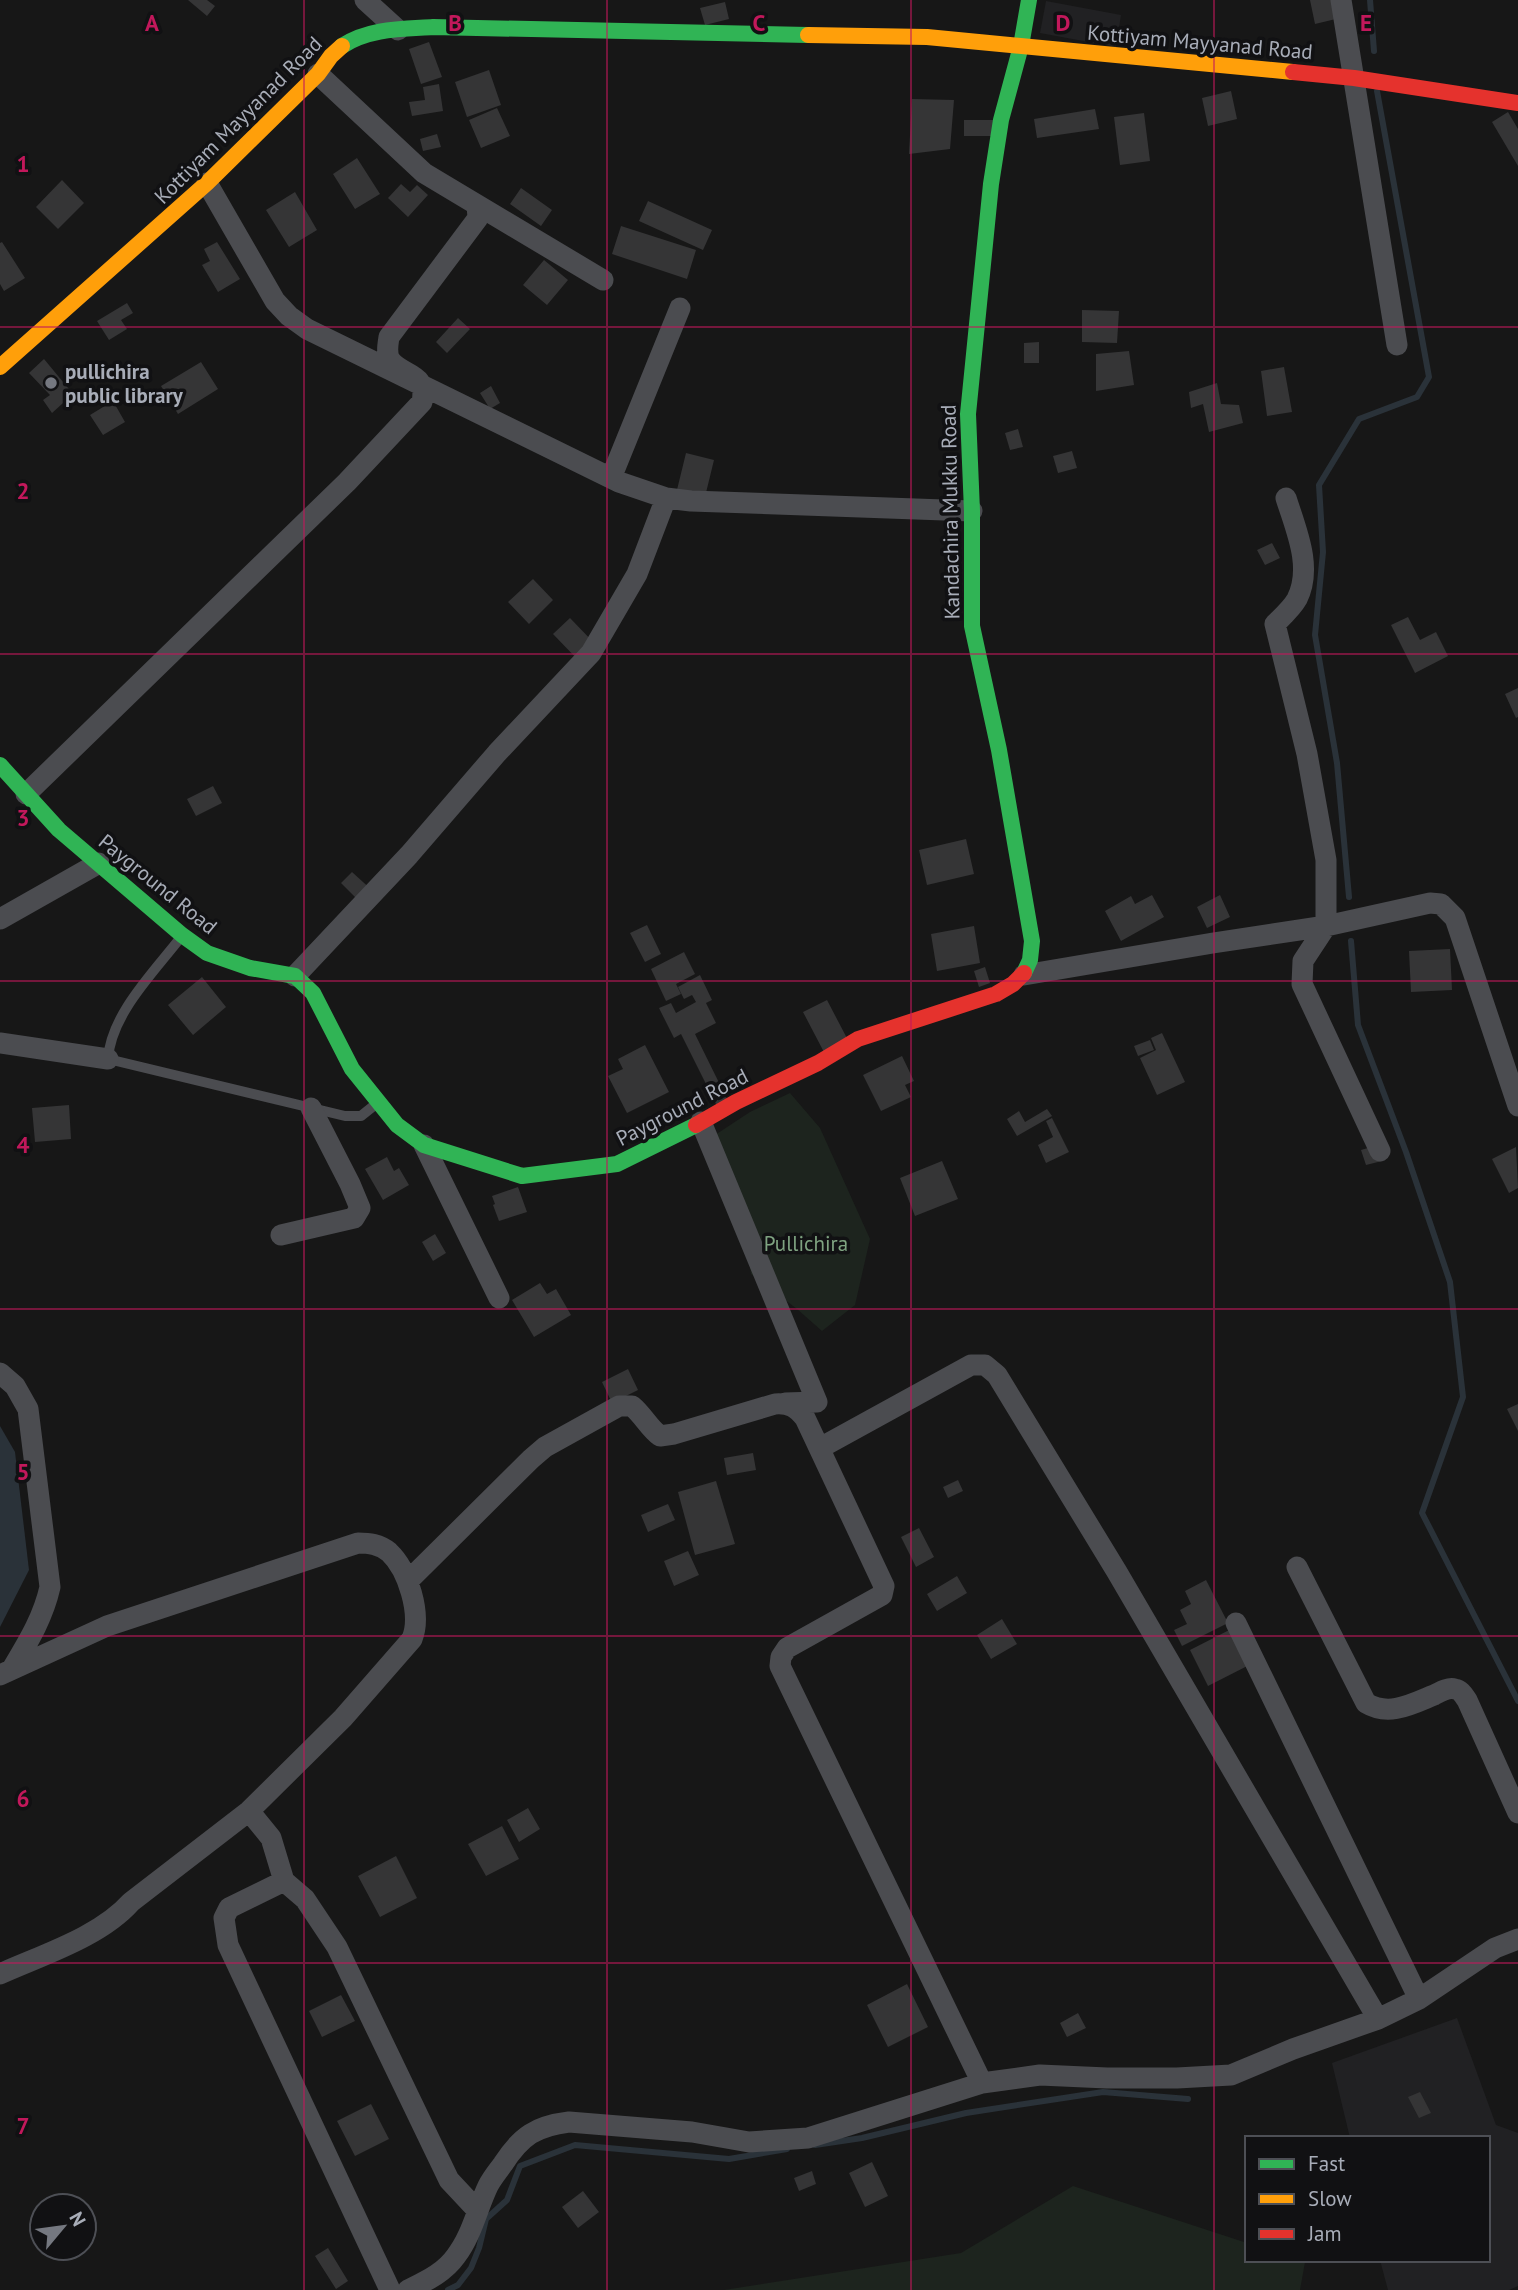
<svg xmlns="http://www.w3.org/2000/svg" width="1518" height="2290" viewBox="0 0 1518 2290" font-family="'PT Sans',sans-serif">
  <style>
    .built { fill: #212123 }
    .green { fill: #1d241e }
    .water { fill: #2a3239 }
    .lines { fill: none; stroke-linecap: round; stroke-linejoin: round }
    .stream { stroke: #2a3239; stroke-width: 6 }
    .building { fill: #353536 }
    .lane { stroke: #4b4c50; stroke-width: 10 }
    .street { stroke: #4b4c50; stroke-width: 21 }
    .fast { stroke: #30b455; stroke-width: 16 }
    .slow { stroke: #ff9f0a; stroke-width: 16 }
    .jam { stroke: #e5322d; stroke-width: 16 }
    .grid { fill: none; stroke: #c2185b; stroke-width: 2; stroke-opacity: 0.55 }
    .poi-dot { fill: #757880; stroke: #111113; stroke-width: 2.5 }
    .labels { text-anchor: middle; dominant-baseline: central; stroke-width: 7; stroke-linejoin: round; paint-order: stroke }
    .street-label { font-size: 21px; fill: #a8adb8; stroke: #111113 }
    .poi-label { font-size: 21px; font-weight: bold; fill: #a8adb8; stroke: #111113; text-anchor: start }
    .park-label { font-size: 21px; fill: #7fa381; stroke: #111113 }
    .grid-label { font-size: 23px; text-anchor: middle; font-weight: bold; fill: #c2185b; stroke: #111113; stroke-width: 7; stroke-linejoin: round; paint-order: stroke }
  </style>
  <rect width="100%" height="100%" fill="#171717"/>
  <path class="built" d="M1046,1L1121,15L1116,47L1040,33Z
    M1457,2018L1496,2125L1518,2133V2286L1509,2290H1388L1380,2260H1488V2138H1350L1332,2063Z"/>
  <path class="green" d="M790,1093L820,1128L870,1239L855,1305L822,1331L797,1309L751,1274L746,1237L715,1135L750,1112Z
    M1073,2186L1247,2243V2260L1305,2262L1300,2290H724L961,2253Z"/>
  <path class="water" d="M0,1426L15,1452L29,1570L0,1627Z"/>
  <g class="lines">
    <path class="stream" d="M1370,0L1374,51
      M1349,897L1337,763L1315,635L1323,552L1319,485L1359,419L1417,397L1429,377L1377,91
      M1351,941L1358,1025L1406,1152L1450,1282L1463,1397L1422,1513L1518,1701
      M815,2145L862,2138L966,2113L1103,2092L1188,2099
      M448,2290L458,2285L471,2268L479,2248L486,2219L507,2200L520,2166L575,2145L729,2159L787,2149"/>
  </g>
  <path class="building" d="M188,0H207L215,6L207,16Z
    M1310,0H1336L1340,18L1315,24Z
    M725,2L729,19L705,25L700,8Z
    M429,42L442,77L421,84L409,49Z
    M489,70L501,105L467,117L455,82Z
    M439,84L443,111L412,116L409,102L425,100L423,87Z
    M1231,91L1237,119L1208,126L1202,98Z
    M912,99L954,100L950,149L909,154Z
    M497,108L510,136L481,148L469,120Z
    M1095,109L1099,129L1037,138L1034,119Z
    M1508,112L1518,129V166L1492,122Z
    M1144,113L1150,161L1120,165L1114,117Z
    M964,120H994V136H964Z
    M437,134L441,147L423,151L420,139Z
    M357,158L380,194L355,209L333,174Z
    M62,180L84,203L58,229L36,207Z
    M401,184L410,192L417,185L428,195L408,217L388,198Z
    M521,188L552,210L541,226L510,204Z
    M295,192L317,230L289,247L266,210Z
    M648,201L712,230L703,250L639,221Z
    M621,226L696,250L687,279L612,254Z
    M2,242L25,278L4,291L0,284V243Z
    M217,242L240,279L218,292L202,265L210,261L204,249Z
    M544,260L568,280L547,305L523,285Z
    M127,303L133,313L121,320L127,329L109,340L97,321Z
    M1082,310L1119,311L1117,343L1082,342Z
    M458,318L470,329L447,353L436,342Z
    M1039,342V363H1024V343Z
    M1129,351L1134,385L1096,391V354Z
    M44,359L73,394L52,413L43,400L50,395L29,373Z
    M201,362L218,389L178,414L161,386Z
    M1284,367L1292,412L1267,416L1261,371Z
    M1217,383L1221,404L1239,405L1243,423L1209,432L1203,404L1191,408L1189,392Z
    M491,386L500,403L490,409L480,393Z
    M113,401L125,422L103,435L90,415Z
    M1018,429L1023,447L1010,450L1005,433Z
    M1072,451L1077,468L1058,473L1053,456Z
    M686,453L714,460L703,505L675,498Z
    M1272,543L1280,558L1265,565L1257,550Z
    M533,579L553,600L529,624L508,602Z
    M1408,617L1420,640L1436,632L1448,656L1415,673L1391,625Z
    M570,618L596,645L579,661L553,634Z
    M1518,688V717L1516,718L1505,694Z
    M213,786L222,803L196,816L187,799Z
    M966,839L974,874L927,885L919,850Z
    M352,872L374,892L362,904L341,883Z
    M1152,895L1164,917L1121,941L1105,911L1131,896L1135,904Z
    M1220,895L1230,917L1207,928L1197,907Z
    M647,925L661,954L645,962L630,933Z
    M974,926L980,963L937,971L931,934Z
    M1450,949L1452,990L1411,992L1409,951Z
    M684,952L695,974L676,984L681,994L666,1001L651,969Z
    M985,967L990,983L979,987L974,971Z
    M700,975L712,1000L706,1003L716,1023L695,1034L729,1103L718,1108L681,1034L674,1038L659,1008L671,1003L676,1013L696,1002L692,995L684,999L678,987Z
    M202,977L226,1007L193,1035L168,1005Z
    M827,1000L850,1044L826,1056L803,1012Z
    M1162,1033L1185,1082L1157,1095L1140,1058L1156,1050L1151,1038Z
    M1150,1040L1154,1050L1138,1056L1134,1046Z
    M645,1045L669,1092L627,1113L608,1076L623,1069L618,1059Z
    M902,1056L914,1081L905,1085L911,1097L881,1111L863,1075Z
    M69,1105L71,1139L35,1142L32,1108Z
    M1047,1109L1052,1116L1017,1136L1007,1119L1019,1111L1025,1122Z
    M1052,1118L1069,1152L1046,1163L1038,1145L1053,1137L1046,1121Z
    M1378,1145L1382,1161L1366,1165L1361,1150Z
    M1516,1147L1518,1188L1509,1193L1492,1159Z
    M387,1157L394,1171L399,1168L409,1185L383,1200L365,1169Z
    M942,1161L958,1199L915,1216L900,1178Z
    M518,1187L527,1212L499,1221L493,1205L495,1204L492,1196Z
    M435,1234L446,1253L433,1261L422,1242Z
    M540,1283L547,1294L556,1289L571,1315L534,1337L512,1300Z
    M628,1369L638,1390L612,1403L602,1382Z
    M1518,1404V1431L1507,1409Z
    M753,1453L756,1470L727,1475L724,1458Z
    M958,1480L963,1491L948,1498L943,1487Z
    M716,1481L735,1544L695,1555L678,1492Z
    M668,1504L675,1520L648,1532L641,1515Z
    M919,1528L934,1557L916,1567L901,1537Z
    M688,1551L699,1575L674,1586L664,1561Z
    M957,1576L967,1593L937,1611L927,1594Z
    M1206,1580L1228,1623L1182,1646L1174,1630L1187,1624L1180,1610L1191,1604L1185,1591Z
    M1002,1619L1017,1644L991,1659L977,1635Z
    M1243,1623L1261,1659L1208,1686L1190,1650Z
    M528,1808L540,1829L519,1842L507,1820Z
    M502,1826L519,1859L486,1876L468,1844Z
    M396,1856L417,1898L380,1917L358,1876Z
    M907,1984L928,2027L888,2047L867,2005Z
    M341,1995L355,2021L322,2037L309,2011Z
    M1078,2013L1086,2028L1067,2037L1060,2023Z
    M1420,2092L1431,2113L1419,2118L1408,2097Z
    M371,2104L389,2139L355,2156L337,2121Z
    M872,2162L888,2196L865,2207L849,2173Z
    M812,2171L816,2184L799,2191L794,2178Z
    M583,2191L599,2212L578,2228L562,2207Z
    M328,2248L348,2281L336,2289L315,2256Z"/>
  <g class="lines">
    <path class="lane" d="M181,937C154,972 111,1014 108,1059L345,1116H361L376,1104"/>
    <path class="street" d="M365,0L398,30
      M1341,0L1397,345
      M318,74L424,173L603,280
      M207,183L275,301L289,316L307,329L619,482L666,498L691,501L972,511
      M611,478L680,308
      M1286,498C1296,530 1313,567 1297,599C1292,608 1282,617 1275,624L1307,754L1326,860V926L1303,961L1302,984L1380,1151
      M26,794L347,482L422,402C428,372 403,377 390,360C386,353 388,344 389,337L478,218L477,205
      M0,919L99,863
      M1024,975L1213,943L1326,926L1430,903L1441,904L1455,918L1518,1106
      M295,976L409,855L497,753L591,653L637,574L666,498
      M0,1043L108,1059
      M701,1122L817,1402L785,1403
      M424,1145L499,1298
      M281,1235L354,1218L360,1208L350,1184L311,1108
      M0,1373L15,1386L28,1409L50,1587C43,1618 28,1642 12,1669
      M820,1448L971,1365H985L997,1375L1117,1572L1378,2019
      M1297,1567L1366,1703C1389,1717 1412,1704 1434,1695C1440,1692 1448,1687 1455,1689C1461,1690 1464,1696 1467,1700L1518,1813
      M408,1581L531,1459L545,1447L619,1406H632C643,1415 649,1428 660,1436L674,1434L775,1404C790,1403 796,1407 805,1418L884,1586L882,1595L787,1648L781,1657L780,1666L982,2083
      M1236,1623L1419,1999
      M0,1675L107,1626L358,1543C369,1543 379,1544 389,1552C408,1570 422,1614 412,1639L343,1718L249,1811L131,1902C100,1937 42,1955 0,1974
      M249,1811L271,1838L284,1881L229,1908L224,1918L228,1945L390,2290
      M284,1881L305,1899L337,1947L449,2180L478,2211
      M408,2290C426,2281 444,2273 456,2256C472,2235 477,2209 488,2186C492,2178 498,2171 503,2164C521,2136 536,2126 569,2122L692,2132L749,2142L808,2138L982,2083L1040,2075L1107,2078H1177L1231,2075L1293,2049L1378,2019L1419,1999L1495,1948L1518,1939"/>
    <path class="fast" d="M342,46C369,28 403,29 433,27L808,35
      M0,765L59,830L182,935L207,953L250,968L295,976L313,993L352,1069L397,1125L424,1145L522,1176L617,1164L696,1125
      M1024,973L1030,960L1032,941L999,750L972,626V511L968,414L991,184L1001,120L1021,46L1029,0"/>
    <path class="slow" d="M808,35L927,37L1293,72
      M0,367L207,183L318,74L331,56L342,46"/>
    <path class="jam" d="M1293,72L1354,78L1518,103
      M696,1125L736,1102L818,1063L858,1039L996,994L1013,984L1024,973"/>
  </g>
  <path class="grid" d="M304,0V2290M607,0V2290M911,0V2290M1214,0V2290M0,327H1518M0,654H1518M0,981H1518M0,1309H1518M0,1636H1518M0,1963H1518"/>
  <circle class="poi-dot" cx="51" cy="383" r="7"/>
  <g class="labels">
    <g class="street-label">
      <text transform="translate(1200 42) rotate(5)">Kottiyam Mayyanad Road</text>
      <text transform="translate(238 120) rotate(-45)">Kottiyam Mayyanad Road</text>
      <text transform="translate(950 512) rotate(-91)">Kandachira Mukku Road</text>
      <text transform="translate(158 884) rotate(39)">Payground Road</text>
      <text transform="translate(682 1107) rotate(-27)">Payground Road</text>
    </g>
    <g class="poi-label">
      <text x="65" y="371">pullichira<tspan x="65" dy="24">public library</tspan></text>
    </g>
    <g class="park-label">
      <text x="806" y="1243">Pullichira</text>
    </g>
  </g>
  <g class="grid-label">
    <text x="152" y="31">A</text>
    <text x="455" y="31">B</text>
    <text x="759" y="31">C</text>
    <text x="1063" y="31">D</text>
    <text x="1366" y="31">E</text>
    <text x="23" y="172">1</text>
    <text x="23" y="499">2</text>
    <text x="23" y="826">3</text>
    <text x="23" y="1153">4</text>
    <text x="23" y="1480">5</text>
    <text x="23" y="1807">6</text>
    <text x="23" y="2134">7</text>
  </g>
  <rect x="1245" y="2136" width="245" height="126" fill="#111113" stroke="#4d4f55" stroke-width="2"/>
  <rect x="1259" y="2159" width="35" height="10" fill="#30b455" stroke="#4d4f55" stroke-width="2"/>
  <text x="1308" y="2171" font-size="21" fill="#a8adb8">Fast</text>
  <rect x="1259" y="2194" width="35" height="10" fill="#ff9f0a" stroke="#4d4f55" stroke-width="2"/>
  <text x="1308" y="2206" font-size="21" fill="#a8adb8">Slow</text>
  <rect x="1259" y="2229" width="35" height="10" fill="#e5322d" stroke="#4d4f55" stroke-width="2"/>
  <text x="1308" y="2241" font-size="21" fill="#a8adb8">Jam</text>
  <g transform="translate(63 2227) rotate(61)"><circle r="33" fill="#111113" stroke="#4d4f55" stroke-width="2"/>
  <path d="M0-5L12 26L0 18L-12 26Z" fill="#757880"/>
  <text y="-10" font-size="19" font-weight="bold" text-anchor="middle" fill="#a8adb8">N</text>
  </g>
</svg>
